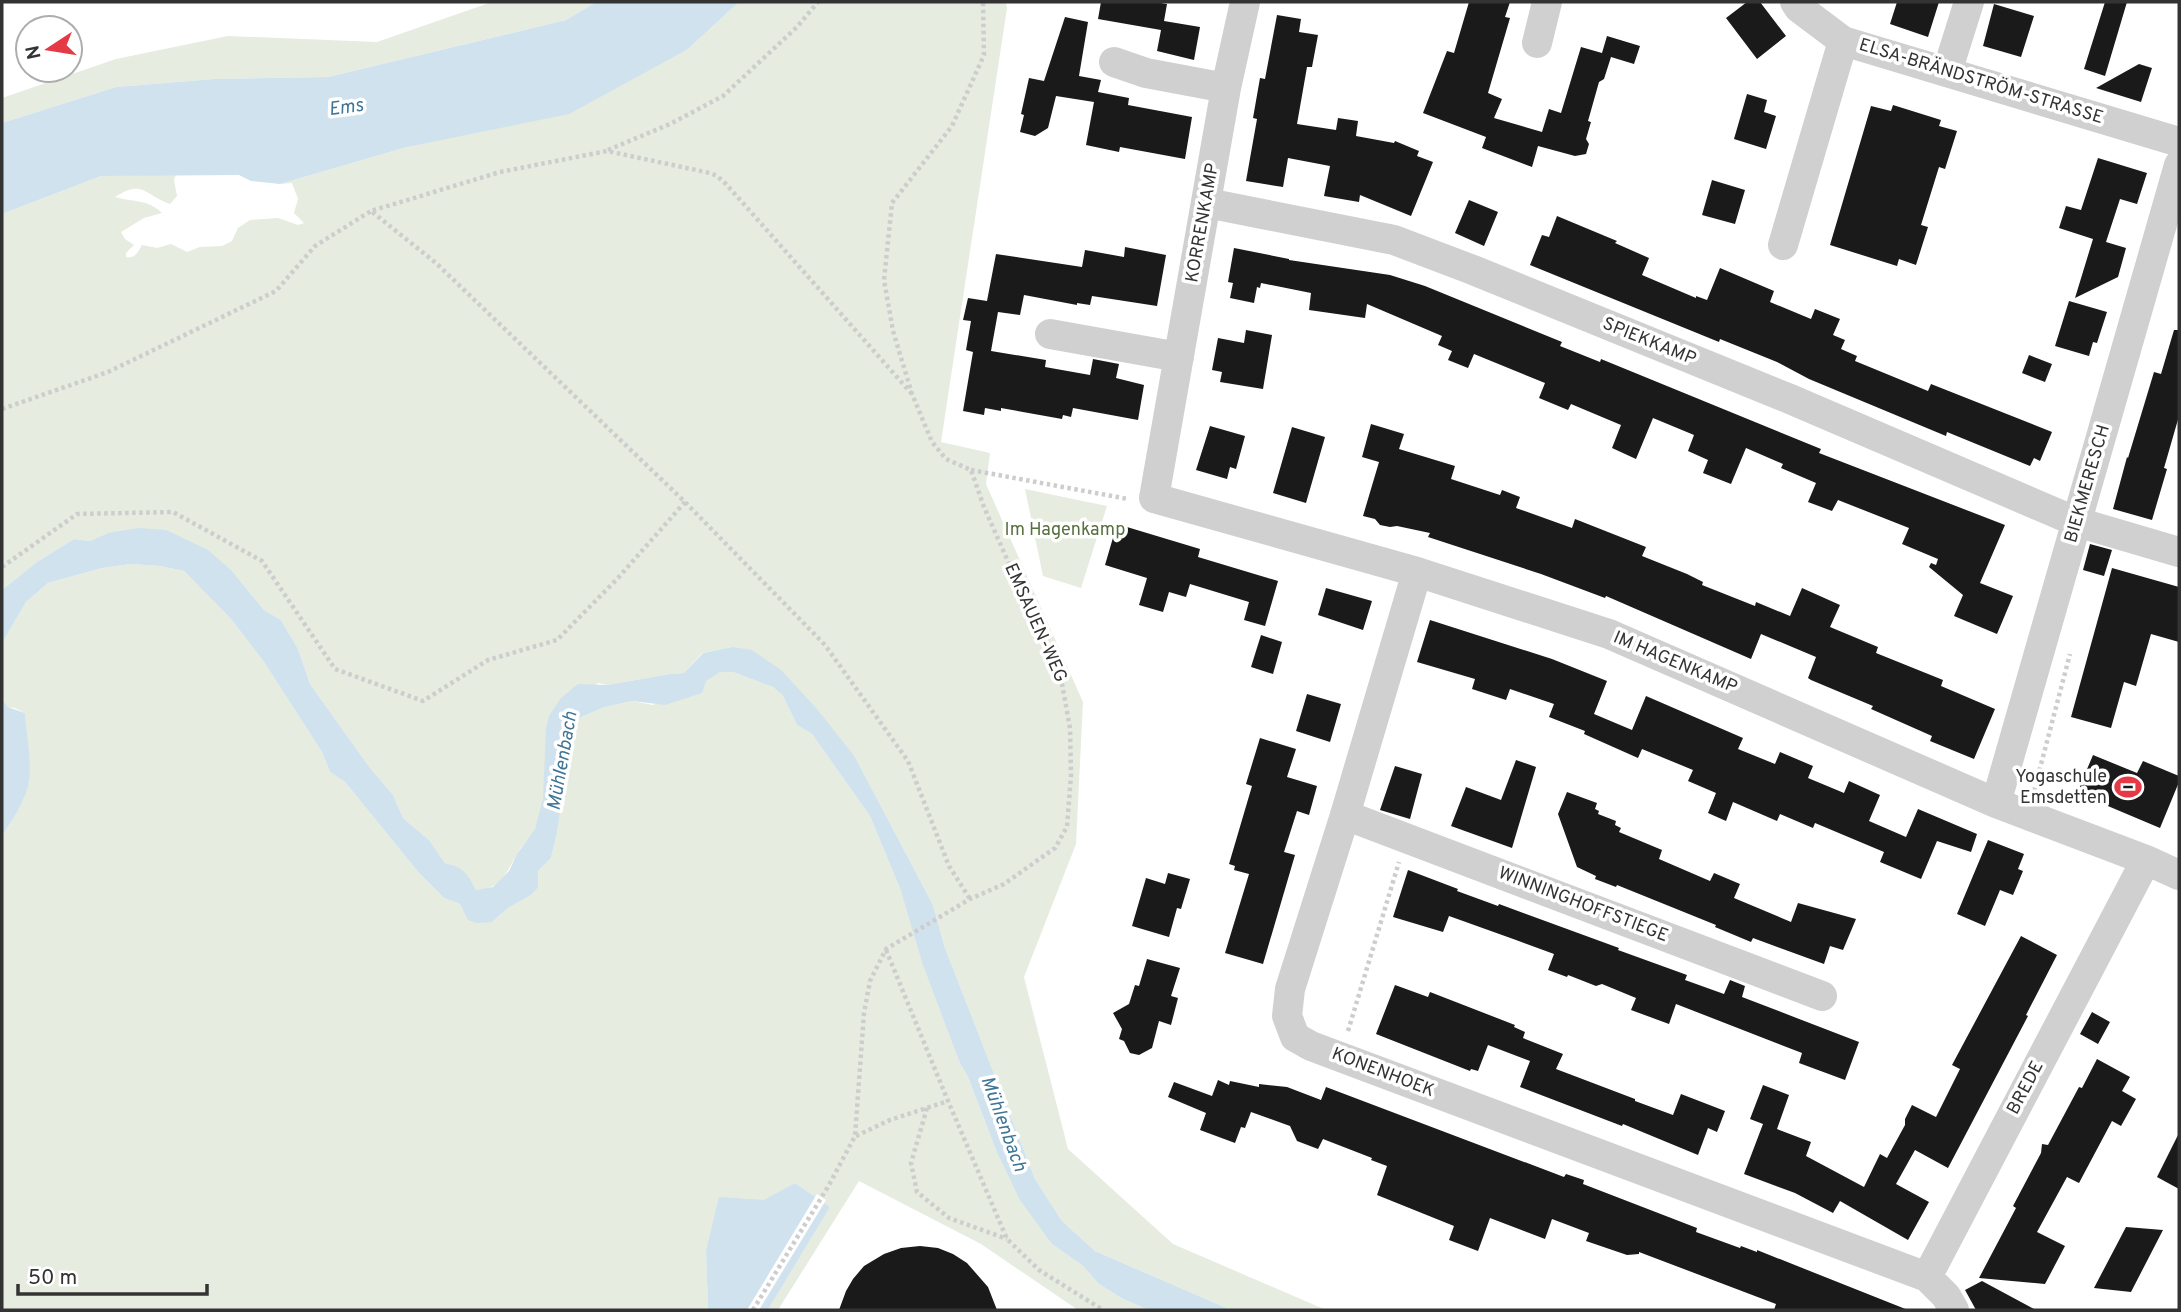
<svg xmlns="http://www.w3.org/2000/svg" width="2181" height="1312" viewBox="0 0 2181 1312" font-family="Overpass,sans-serif">
  <style>
    .green { fill: #e6ecdf }
    .water { fill: #cfe2ee }
    .pier { fill: #fff }
    .building { fill: #1a1a1a }
    .lines { fill: none; stroke-linecap: round; stroke-linejoin: round }
    .path { stroke: #cdcdcd; stroke-width: 4.5; stroke-dasharray: 3.5 3.5; stroke-linecap: butt }
    .street { stroke: #d0d0d0; stroke-width: 30 }
    .labels { text-anchor: middle; dominant-baseline: central; stroke-width: 7; stroke-linejoin: round; paint-order: stroke }
    .street-label { font-size: 18px; fill: #333; stroke: #fff }
    .park-label { font-size: 18px; fill: #56703f; stroke: #fff }
    .poi-label { font-size: 18px; fill: #333; stroke: #fff; text-anchor: end }
    .water-label { font-size: 19px; font-style: italic; fill: #3f7597; stroke: #fff }
  </style>
  <rect width="100%" height="100%" fill="#fff"/>
  <path class="green" d="M492,2H596L566,20L328,77L214,79L116,87L2,123V98L116,59L228,36L377,42Z
    M739,2H1006L1007,8L941,442L990,453L986,484L1083,702L1076,844L1024,977L1068,1149L1173,1244L1326,1310H1231L1095,1251L1062,1221L1035,1179L945,948L933,905L855,757L732,647L702,653L684,673L670,674L607,685L598,683L546,728C547,758 549,803 534,831C529,839 522,845 518,853C506,872 502,889 476,890C468,875 462,867 445,863L429,840L403,818L393,795L370,768L310,684L298,649L281,620L264,610L232,571L108,533L90,541L74,539L37,562L2,590V214L101,176L176,174L174,180L177,196L170,204C144,195 143,179 115,197C131,202 148,199 162,213L144,218L121,232L125,239L134,245L126,253V257C135,259 138,252 142,245L157,248L171,244L187,252L200,247L222,246L232,241L238,228L250,220L278,218L298,225L304,223L294,213L298,199L292,183L280,184L407,147L688,49Z
    M1025,489L1107,506L1081,588L1043,576Z
    M131,564L160,566L184,571L231,619L264,662L322,752L330,772L345,782L419,873L444,898L460,904L468,919L492,922L508,908L531,895L538,888V871L551,858L557,833L566,774L568,737L571,724L583,716L605,707L632,701L653,705L720,672H733L773,687L783,696L797,725L812,734L870,816L901,891L960,1063L968,1077L996,1150L1052,1244L1083,1266L1099,1284L1123,1299L1149,1310H1078L981,1244L859,1181L778,1310H768L830,1207L795,1183L764,1201L706,1251L708,1310H2V836L10,824L29,782L25,713L15,708L8,707L2,699V643L26,602L48,583L102,568Z"/>
  <path class="water" d="M596,2H739L688,49L569,114L407,147L280,184L251,181L239,175L101,176L2,214V123L116,87L214,79L328,77L566,20Z
    M139,528L166,530L208,550L232,571L264,610L281,620L298,649L310,684L370,768L393,795L403,818L429,840L445,863C463,867 468,874 476,890L493,887L509,871L517,854L535,829L543,799L546,728L549,716L561,698L578,684L607,685L670,674L684,673L703,653L732,647L752,650L781,670L817,709L855,757L933,905L945,948L1035,1179L1062,1221L1095,1251L1231,1310H1149L1123,1299L1099,1284L1083,1266L1052,1244L1020,1200L996,1150L968,1077L960,1063L923,965L901,891L870,816L812,734L797,725L783,696L773,687L733,672H720L706,681L702,693L665,705L632,701L605,707L583,716L571,724L568,737L566,774L557,833L551,858L538,871V888L531,895L508,908L492,922L477,923L468,920L460,904L444,898L419,873L345,782L330,772L322,752L264,662L231,619L184,571L160,566L131,564L102,568L48,583L26,602L2,643V590L37,562L74,539L90,541L108,533Z
    M2,699L8,707L25,713C26,735 32,758 29,781C27,797 11,823 2,836Z
    M795,1183L830,1207L768,1310H708L706,1251L719,1197L764,1200Z"/>
  <path class="pier" d="M817,1194L826,1200L759,1310H747Z"/>
  <path class="building" d="M1101,2H1154L1167,4L1164,21L1200,27L1194,60L1157,51L1161,30L1098,19Z
    M1469,2H1510L1505,17L1510,18L1488,93L1502,99L1494,118L1542,132L1549,109L1561,113L1581,47L1602,53L1607,36L1640,46L1634,64L1611,57L1604,79L1599,82L1588,121L1591,122L1586,139L1589,144L1586,154L1575,156L1538,146L1532,167L1482,148L1486,137L1423,113L1447,51L1454,53Z
    M1747,2H1760L1786,36L1757,59L1726,18Z
    M1897,2H1939L1928,37L1890,24Z
    M2105,2H2127L2105,76L2084,69Z
    M1994,4L2034,16L2021,57L1983,46Z
    M1277,15L1301,19L1299,32L1318,35L1312,67H1307L1297,124L1336,130L1338,118L1358,121L1356,136L1394,143L1395,141L1419,151L1417,156L1433,162L1411,216L1360,195L1359,202L1324,196L1330,166L1288,158L1283,187L1246,181L1257,119L1253,118L1260,78L1265,79Z
    M1065,17L1088,22L1079,76L1101,80L1098,92L1129,98L1128,105L1192,117L1185,159L1120,147L1119,152L1086,145L1094,102L1056,96L1048,128L1035,136L1020,132L1024,115L1021,114L1029,78L1044,81Z
    M2139,64L2152,68L2141,102L2096,88Z
    M1747,94L1767,100L1764,112L1776,116L1766,149L1734,139Z
    M1893,105L1941,120L1939,126L1957,131L1945,169L1939,167L1921,225L1928,227L1916,265L1899,259L1897,266L1830,245L1871,106L1891,111Z
    M2098,158L2147,173L2137,204L2120,199L2106,242L2126,248L2118,277L2075,298L2093,239L2059,228L2066,206L2081,210Z
    M1712,180L1745,190L1735,224L1702,215Z
    M1469,200L1498,212L1484,246L1455,233Z
    M1557,216L1617,241L1615,243L1649,258L1642,275L1696,298V296L1707,300L1720,268L1774,291L1770,302L1811,319L1815,309L1840,319L1833,335L1845,340L1841,349L1857,356L1855,361L1928,391L1931,384L2052,432L2040,461L2034,458L2030,466L1947,432L1946,436L1809,379L1777,362L1720,339L1719,342L1530,265L1542,235L1549,237Z
    M1125,247L1166,255L1157,306L1092,296L1090,305L1077,303V305L1024,295L1020,315L998,312L991,351L1046,360L1045,367L1090,375L1093,359L1119,364L1116,378L1144,385L1138,420L1073,408L1071,417L1063,415L1062,419L1001,408V411L985,408L984,415L963,411L973,352L966,350L971,321L963,320L968,298L987,301L996,254L1082,267L1085,250L1124,257Z
    M1234,248L1289,259V260L1390,275L1425,286L1562,342L1560,346L1600,362L1601,359L1821,449L1819,453L2005,525L1980,583L2013,596L1997,634L1954,616L1963,595L1929,567L1931,563L1936,565L1938,559L1902,544L1909,528L1838,500L1832,511L1808,502L1816,483L1781,468L1783,464L1746,448L1731,484L1703,473L1708,460L1688,451L1694,435L1653,418L1636,459L1612,448L1621,425L1571,404L1568,410L1539,398L1545,383L1474,354L1468,368L1448,360L1452,351L1438,345L1442,336L1367,304L1365,318L1309,310L1311,293L1261,283L1260,288L1257,287L1254,303L1230,298L1233,283L1228,282Z
    M2069,301L2107,312L2097,343L2093,342L2089,356L2055,346Z
    M1246,330L1272,335L1263,389L1220,382L1222,372L1212,370L1218,338L1244,343Z
    M2174,330H2179V416L2164,468L2167,469L2152,520L2113,509L2127,457L2128,458L2154,372L2161,374Z
    M2029,355L2052,364L2045,382L2022,373Z
    M1371,424L1404,434L1399,449L1455,466L1451,479L1500,495L1502,490L1520,497L1516,508L1572,528L1575,519L1646,547L1642,556L1687,574L1703,582L1702,585L1755,606L1756,602L1790,616L1802,588L1840,605L1830,627L1878,647L1876,653L1943,680L1941,686L1995,709L1974,759L1930,741L1932,736L1871,709L1873,706L1811,680L1808,678L1816,657L1761,634L1751,659L1606,596L1605,598L1541,574L1428,537L1430,533L1397,526L1390,527L1380,525L1375,519L1363,516L1379,462L1362,457Z
    M1210,426L1245,436L1236,469L1230,467L1227,479L1196,470Z
    M1292,427L1325,437L1306,503L1273,493Z
    M1117,524L1200,549L1198,557L1278,581L1265,626L1244,620L1249,602L1190,584L1186,597L1169,592L1163,612L1139,605L1147,578L1105,565Z
    M2090,544L2112,550L2104,576L2083,570Z
    M2112,568L2179,587V642L2151,634L2136,686L2124,682L2111,728L2071,717Z
    M1326,588L1372,601L1363,630L1318,615Z
    M1430,620L1552,659L1607,681L1594,714L1632,730L1646,696L1743,738L1738,749L1775,764L1780,752L1813,766L1808,778L1844,793L1849,781L1880,795L1869,821L1906,837L1918,809L1977,834L1971,852L1937,841L1921,879L1880,862L1884,852L1815,823L1813,828L1780,814L1777,821L1733,802L1726,821L1708,813L1716,793L1688,781L1693,770L1642,749L1638,758L1584,734L1585,731L1549,717L1554,704L1510,689L1506,700L1472,689L1475,679L1417,662Z
    M1261,635L1282,642L1273,674L1251,667Z
    M1307,694L1341,704L1330,742L1296,731Z
    M1260,738L1296,749L1287,777L1317,786L1309,815L1297,811L1284,852L1295,855L1263,964L1225,953L1249,874L1234,870L1235,866L1229,864L1252,786L1246,784Z
    M2093,755L2137,773L2143,761L2179,776V782L2160,828L2077,793Z
    M1516,760L1536,767L1512,848L1451,826L1466,787L1501,800Z
    M1395,766L1422,774L1410,819L1380,810Z
    M1567,792L1597,803L1595,809L1599,811L1598,814L1616,821L1615,825L1621,828L1619,832L1662,850L1659,859L1710,881L1714,873L1740,884L1734,898L1791,922L1798,903L1856,919L1843,950L1830,946L1824,964L1753,938L1751,942L1715,927L1716,925L1617,885L1616,887L1595,879L1596,876L1577,867L1558,814Z
    M1988,840L2024,854L2018,869L2023,871L2013,895L2000,890L1985,926L1957,914Z
    M1408,870L1458,889L1457,891L1498,906L1499,904L1619,948L1618,950L1687,975L1685,980L1724,994L1730,980L1745,986L1742,997L1859,1042L1845,1080L1799,1063L1802,1053L1676,1004L1669,1024L1631,1010L1636,998L1602,984L1596,986L1568,975L1567,977L1548,970L1554,954L1516,940L1449,916L1443,932L1393,917Z
    M1168,873L1190,879L1181,909L1177,908L1169,937L1132,926L1146,878L1165,884Z
    M2021,936L2057,955L2026,1015L2028,1016L1948,1168L1915,1150L1896,1184L1929,1202L1908,1240L1840,1201L1833,1213L1795,1193L1744,1174L1763,1124L1750,1119L1763,1085L1789,1095L1777,1129L1811,1142L1806,1156L1864,1187L1880,1154L1887,1158L1905,1125V1119L1912,1105L1936,1117L1960,1069L1952,1065Z
    M1147,959L1180,968L1171,996L1178,998L1171,1025L1159,1021L1152,1048L1139,1055L1130,1053L1124,1041L1119,1039L1122,1029L1113,1013L1129,1004L1135,985L1139,986Z
    M1395,985L1428,997L1430,992L1515,1025L1514,1027L1525,1032L1523,1038L1563,1054L1556,1069L1635,1099V1101L1673,1115L1681,1094L1725,1111L1717,1132L1708,1128L1698,1155L1623,1124L1622,1126L1520,1087L1530,1061L1488,1045L1478,1071L1471,1069L1470,1071L1376,1034Z
    M2092,1012L2110,1022L2098,1044L2080,1034Z
    M2097,1059L2130,1077L2122,1091L2136,1099L2121,1126L2112,1121L2079,1183L2067,1177L2037,1232L2065,1246L2045,1284L1979,1278L2016,1208L2013,1206L2041,1153L2042,1144L2048,1145L2079,1087L2082,1088Z
    M1218,1080L1229,1085L1230,1081L1259,1087V1084L1287,1087L1321,1100L1326,1087L1564,1177L1566,1174L1584,1180L1583,1184L1697,1228L1696,1232L1740,1248L1741,1246L1757,1252V1250L1908,1310H1774L1776,1304L1639,1252V1254L1627,1255L1586,1241L1589,1233L1552,1219L1545,1239L1490,1218L1478,1251L1449,1240L1454,1226L1377,1195L1387,1166L1371,1160L1372,1158L1323,1139L1318,1149L1297,1141L1290,1126L1251,1112L1245,1128L1241,1127L1235,1143L1200,1130L1206,1113L1168,1097L1174,1082L1212,1096Z
    M2179,1133V1189L2157,1177Z
    M2126,1227L2163,1230L2131,1292L2094,1288Z
    M920,1246L938,1248L953,1254L967,1263L988,1287L997,1310H839L846,1291L853,1279L864,1266L884,1254L901,1248Z
    M1982,1281L2036,1310H1976L1965,1290Z"/>
  <g class="lines">
    <path class="path" d="M608,150L670,124L723,96L797,27L818,2
      M912,394L726,184L717,176L710,173L607,151L500,172L371,211L436,263L685,502L825,645L908,761L949,866L970,899
      M2,409L108,372L276,291L315,246L371,211
      M971,470L1128,499
      M2,567L77,514L173,512L262,561L335,669L423,701L488,660L557,640L618,578L685,502
      M2034,791L2070,654
      M886,950L948,1101L1007,1239L1039,1270L1103,1310
      M1348,1031L1399,862
      M927,1108L911,1163L917,1192L949,1218L1007,1239
      M856,1136L890,1120L948,1101
      M753,1310L829,1185L855,1136L864,1013L870,981L886,949L970,899L1004,884L1055,848L1067,827L1071,775L1070,728L1062,684L984,507L971,470L946,459L932,442L912,394L893,331L884,280L892,203L952,126L984,55L983,2"/>
    <path class="street" d="M1245,2L1226,88L1154,498L1417,572L1609,634L1996,803L2146,860L2179,875
      M1795,2L1799,8L1843,41L2179,142
      M1537,43L1547,2
      M1114,62L1146,73L1226,88
      M1947,72L1969,2
      M1207,203L1394,240L1473,270L1790,399L2077,522L2179,552
      M1783,245L1843,41
      M1050,334L1179,357
      M1417,572L1345,815L1290,989L1287,1016L1295,1037L1311,1046L1927,1277
      M1996,803L2179,165
      M1345,815L1822,996
      M1954,1310L1946,1296L1927,1277L2146,860"/>
  </g>
  <defs>
    <symbol id="stadium-bare" viewBox="-9 -9 18 18"><path d="M0-5a6.5 5 0 1 0 0 10a6.5 5 0 1 0 0-10ZM-3.5-1.8h7v3.6h-7Z" fill="#e63946" stroke="#fff" stroke-width="2.5" paint-order="stroke"/></symbol>
  </defs>
  <g fill-rule="evenodd">
    <use href="#stadium-bare" x="2109" y="768" width="38" height="38"/>
  </g>
  <g class="labels">
    <g class="street-label">
      <text transform="translate(1981 82) rotate(17)">ELSA-BRÄNDSTRÖM-STRASSE</text>
      <text transform="translate(1203 223) rotate(-80)">KORRENKAMP</text>
      <text transform="translate(1649 342) rotate(22)">SPIEKKAMP</text>
      <text transform="translate(2088 484) rotate(-74)">BIEKMERESCH</text>
      <text transform="translate(1035 623) rotate(66)">EMSAUEN-WEG</text>
      <text transform="translate(1675 663) rotate(23)">IM HAGENKAMP</text>
      <text transform="translate(1583 905) rotate(21)">WINNINGHOFFSTIEGE</text>
      <text transform="translate(1383 1073) rotate(21)">KONENHOEK</text>
      <text transform="translate(2026 1088) rotate(-62)">BREDE</text>
    </g>
    <g class="park-label">
      <text x="1065" y="530">Im Hagenkamp</text>
    </g>
    <g class="poi-label">
      <text x="2107" y="777">Yogaschule<tspan x="2107" dy="21">Emsdetten</tspan></text>
    </g>
    <g class="water-label">
      <text transform="translate(346 108) rotate(-8)">Ems</text>
      <text transform="translate(563 761) rotate(-80)">Mühlenbach</text>
      <text transform="translate(1003 1124) rotate(70)">Mühlenbach</text>
    </g>
  </g>
  <rect width="2181" height="1312" fill="none" stroke="#333333" stroke-width="7"/>
  <g transform="translate(49 49) rotate(258)"><circle r="33" fill="#ffffff" stroke="#adadad" stroke-width="2"/>
  <path d="M0-5L12 26L0 18L-12 26Z" fill="#e63946"/>
  <text y="-10" font-size="19" font-weight="bold" text-anchor="middle" fill="#333333">N</text>
  </g>
  <path d="M18 1284v10h189v-10" fill="none" stroke="#333333" stroke-width="3.5"/>
  <text x="28" y="1284" font-size="21" fill="#333333" stroke="#ffffff" stroke-width="5" paint-order="stroke">50 m</text>
</svg>
